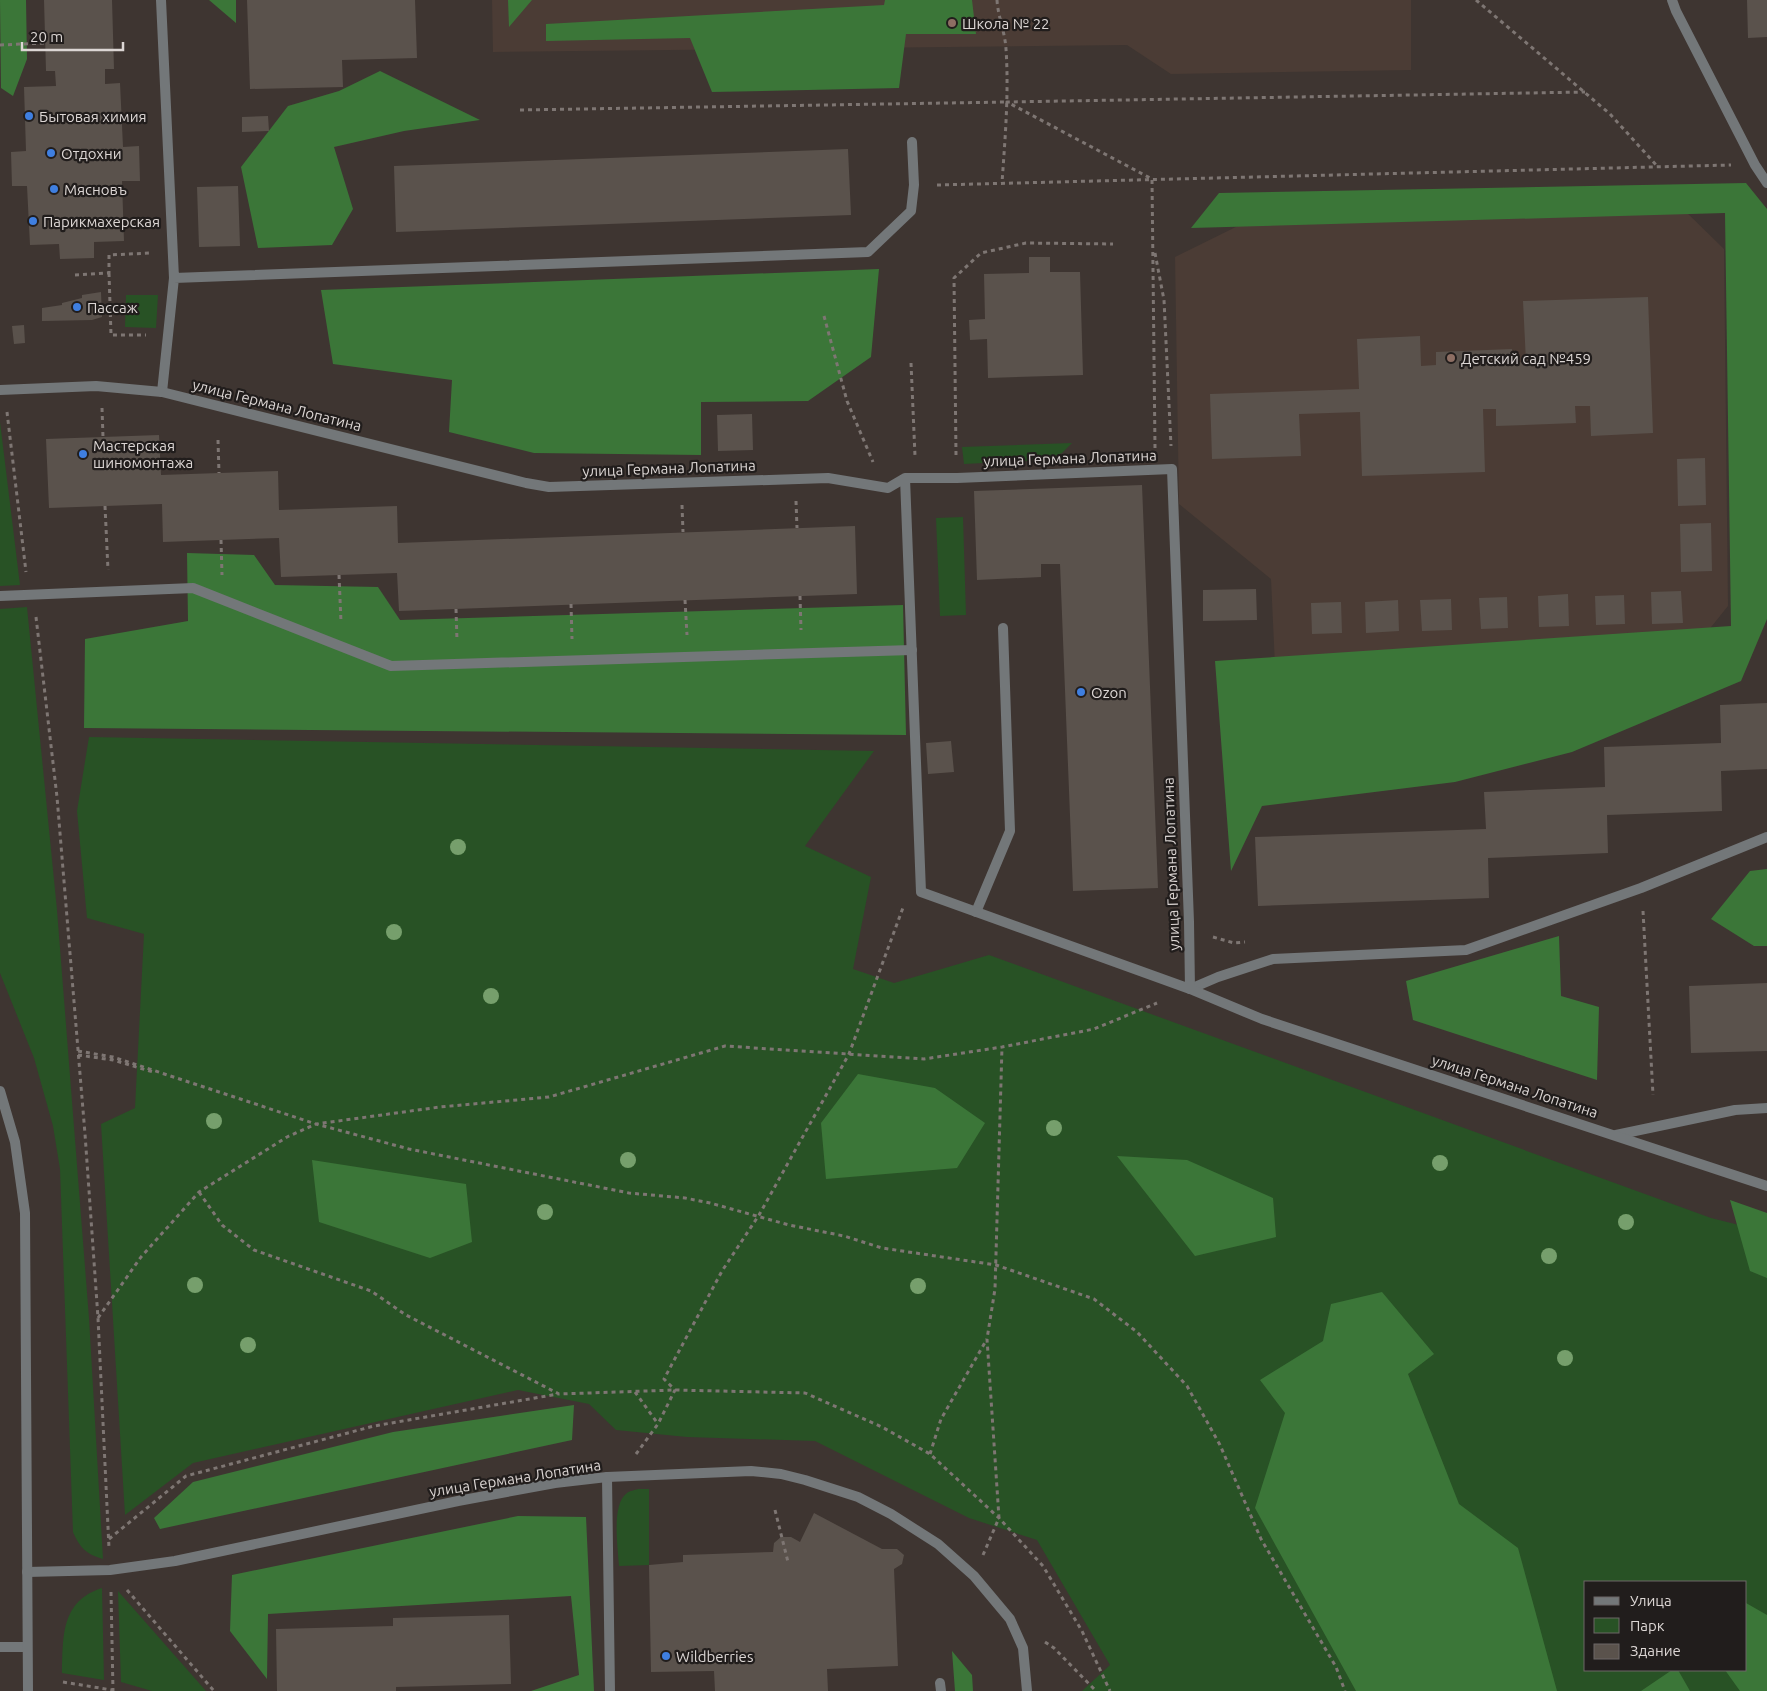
<svg xmlns="http://www.w3.org/2000/svg" width="1767" height="1691" viewBox="0 0 1767 1691" font-family="Ubuntu,sans-serif">
  <style>
    .built { fill: #4b3c35 }
    .green { fill: #285225; fill-rule: evenodd }
    .forest { fill: #3b7638 }
    .building { fill: #5a524c }
    .lines { fill: none; stroke-linecap: round; stroke-linejoin: round }
    .path { stroke: #7e7673; stroke-width: 3; stroke-dasharray: 4 4; stroke-linecap: butt }
    .service { stroke: #737779; stroke-width: 10 }
    .minor { stroke: #737779; stroke-width: 10 }
    .tertiary { stroke: #737779; stroke-width: 10 }
    .tree { fill: #769f6c }
    .education-dot { fill: #8d6e63; stroke: #211d1c; stroke-width: 2 }
    .shop-dot { fill: #3f7fe0; stroke: #211d1c; stroke-width: 2 }
    .labels { text-anchor: middle; dominant-baseline: central; stroke-width: 4.5; stroke-linejoin: round; paint-order: stroke }
    .poi-label { font-size: 15px; fill: #dcd6d4; stroke: #211d1c; text-anchor: start }
    .street-label { font-size: 15px; fill: #dcd6d4; stroke: #211d1c }
  </style>
  <rect width="100%" height="100%" fill="#3e3531"/>
  <path class="built" d="M492,0H1411V70L1171,74L1127,45L493,52Z
    M1682,208L1724,249L1728,606L1695,647L1275,666L1271,579L1179,504L1175,257L1250,220Z"/>
  <path class="green" d="M126,295H158L156,328L125,327Z
    M0,422L20,585L0,586Z
    M1072,443L1062,453L1045,460L964,464L962,447Z
    M963,517L966,615L940,616L936,518Z
    M27,607L57,910L89,1318L103,1559C86,1554 80,1548 73,1532L60,1169L53,1126L34,1058L0,973V609Z
    M89,737L874,751L805,846L871,877L853,969L894,983L989,955L1711,1218L1767,1232V1691H1082L1110,1665L1037,1540L969,1518L815,1441L687,1437L616,1430L589,1404L518,1390L193,1463L125,1515L101,1124L135,1108L144,934L87,918L77,811ZM1586,1582H1746V1670H1586Z
    M638,1489H649V1565L619,1566C618,1548 611,1504 627,1493C629,1491 635,1490 638,1489Z
    M102,1588L104,1680L62,1673C63,1636 61,1601 102,1588Z
    M118,1591L206,1691H152L121,1682Z"/>
  <path class="forest" d="M0,0H26L27,59L13,96L1,88Z
    M209,0H236V23Z
    M508,0H532L509,27Z
    M885,0H972L976,34H906L899,88L712,92L690,38L546,41V24L884,5Z
    M380,71L480,120L404,131L334,147L353,209L332,245L258,248L241,167L288,106L339,91Z
    M1746,183L1767,209V619L1741,681L1572,752L1455,782L1262,806L1231,871L1215,661L1731,626L1725,213L1191,228L1219,193Z
    M879,269L871,357L808,401L701,402V455L534,453L449,432L452,380L333,364L321,290Z
    M187,553L254,555L275,585L378,587L400,620L903,605L906,735L84,728L85,639L188,621Z
    M1767,869V946H1754L1711,919L1750,871Z
    M1559,936L1561,996L1599,1007L1597,1080L1413,1020L1406,981Z
    M858,1074L935,1088L985,1123L957,1168L826,1179L821,1123Z
    M1117,1156L1187,1160L1273,1198L1276,1237L1195,1256Z
    M312,1160L466,1184L472,1242L430,1258L319,1222Z
    M1730,1200L1767,1213V1278L1750,1271Z
    M1382,1292L1434,1354L1408,1374L1459,1504L1518,1548L1557,1691H1356L1255,1508L1285,1413L1260,1380L1323,1341L1331,1304Z
    M574,1405L572,1440L160,1529L154,1518L193,1482L393,1432Z
    M518,1516L586,1517L594,1691H531L579,1675L571,1596L268,1614L267,1679L230,1631L232,1575Z
    M1746,1603L1767,1615V1691H1740L1725,1670H1746Z
    M952,1651L972,1675L973,1691H955Z
    M1672,1670H1678L1690,1691H1641Z"/>
  <path class="building" d="M44,0H112L114,69H105V84L120,83L123,147L139,146L140,181H122L124,241L94,242V258L60,259L59,244L30,245L27,186H12L11,152L26,151L24,87L56,86L55,71H46Z
    M247,0H415L417,58L342,60L343,87L250,89Z
    M1747,0H1767V37L1748,38Z
    M268,116L269,131L242,132V117Z
    M848,149L851,215L396,232L394,166Z
    M238,186L240,246L199,247L197,187Z
    M1029,257H1050V272H1080L1083,375L988,378L987,339L970,340L969,320L985,319L984,274L1029,273Z
    M101,292L102,317L92,320L42,321V308L62,305V303L82,298V295Z
    M1648,297L1653,433L1591,436L1590,406H1575L1576,423L1496,426V409H1483L1485,472L1362,476L1360,412L1299,414L1301,456L1212,459L1210,394L1359,389L1357,339L1420,336L1421,366L1436,365V352L1512,349V363L1526,362L1523,301Z
    M24,325L25,343L14,344L12,326Z
    M752,414L753,450L718,451L717,415Z
    M159,435L161,475L278,471L279,510L397,506L398,543L855,526L857,594L399,611L397,573L281,577L279,538L163,542L162,504L49,508L46,439Z
    M1705,458L1706,505L1678,506L1677,459Z
    M1142,485L1158,888L1073,891L1060,564H1041V577L977,580L974,491Z
    M1711,523L1712,571L1681,572L1680,524Z
    M1256,589L1257,620L1203,621V590Z
    M1681,591L1683,623L1652,624L1651,592Z
    M1568,594L1569,626L1539,627L1538,596Z
    M1624,595L1625,624L1596,625L1595,596Z
    M1507,597L1508,628L1481,629L1479,598Z
    M1451,599L1452,630L1422,631L1420,600Z
    M1398,600L1399,631L1366,633L1365,602Z
    M1341,602L1342,633L1312,634L1311,603Z
    M1767,703V769L1721,771L1722,811L1607,815L1608,853L1488,858L1489,898L1258,906L1255,837L1486,829L1484,792L1605,787L1604,747L1721,743L1720,705Z
    M951,741L954,772L928,774L926,743Z
    M1767,983V1051L1691,1053L1689,986Z
    M814,1513L882,1549H897L904,1555L902,1564L894,1569L898,1666L827,1669L828,1691H715L714,1671L651,1672L649,1565L683,1562V1555L773,1552L774,1543L781,1537H791L800,1542Z
    M509,1615L511,1684L396,1687V1691H277L276,1629L393,1626V1618Z"/>
  <g class="lines">
    <path class="path" d="M997,0C998,17 1005,32 1006,49C1009,94 1005,139 1002,183
      M1476,0L1610,114L1658,167
      M0,45L45,43
      M520,110L1007,102
      M937,185L1731,165
      M1155,253L1164,300L1171,446
      M109,273L111,335H146
      M75,275L109,273V255L150,253
      M824,316L847,401L873,462
      M911,363L915,456
      M102,408L103,437
      M7,412L26,572
      M218,440L219,473
      M1155,448L1152,179L1007,102L1585,92
      M956,455L954,278L981,253L1026,243L1113,244
      M796,501L797,528
      M682,505L683,532
      M105,506L108,570
      M221,540L222,575
      M339,575L341,622
      M800,596L801,630
      M685,600L687,635
      M571,604L572,639
      M456,609L457,641
      M36,617L57,797L85,1134L98,1318L109,1548
      M1643,911L1653,1095
      M1213,937L1234,943L1245,942
      M78,1051L113,1057L316,1124L409,1149L629,1193L685,1198L710,1203L789,1225L844,1236L882,1248L996,1265L1094,1299L1137,1332L1187,1386L1220,1445L1261,1539L1336,1667L1345,1691
      M78,1055L113,1060L153,1072
      M199,1192L222,1225L254,1250L371,1291L406,1315L559,1394L675,1390L805,1393L882,1427L930,1454L999,1518L1043,1566L1082,1631L1110,1691
      M98,1318L141,1257L199,1192L287,1137L316,1124L440,1107L549,1097L725,1046L924,1059L1002,1047L1094,1029L1157,1003
      M635,1392L658,1424
      M636,1454L658,1424L675,1390L664,1379L722,1271L759,1215L849,1054L904,905
      M930,1454L941,1419L987,1339
      M775,1510L788,1562
      M109,1539L186,1476L374,1426L558,1394
      M983,1555L999,1518L987,1339L995,1289L1002,1047
      M127,1590L214,1691
      M111,1592L113,1691
      M1045,1642L1054,1648L1096,1691
      M63,1682L118,1691"/>
    <path class="service" d="M161,0L174,278L162,392
      M1672,0L1676,11L1755,165L1767,183
      M174,278L868,252L911,211L914,185L912,142
      M0,596L193,588L391,666L912,650
      M976,912L1010,831L1003,628
      M1190,989L1218,977L1273,959L1466,950L1641,888L1767,837
      M1616,1135L1735,1110L1767,1108
      M607,1477L610,1691
      M0,1647H27
      M940,1683L941,1691"/>
    <path class="minor" d="M0,390L96,386L162,392L526,483L549,487L828,478L888,488L905,478H957L1172,469L1189,922L1190,989
      M905,478L921,892L1190,989L1262,1019L1767,1186
      M27,1572L110,1570L175,1561L458,1501L555,1483L607,1477L751,1471L781,1474L805,1480L858,1497L891,1514L938,1544L974,1576L1010,1619L1023,1648L1027,1691"/>
    <path class="tertiary" d="M0,1091L15,1142L25,1213L28,1691"/>
  </g>
  <g class="tree">
    <circle cx="458" cy="847" r="8"/>
    <circle cx="394" cy="932" r="8"/>
    <circle cx="491" cy="996" r="8"/>
    <circle cx="214" cy="1121" r="8"/>
    <circle cx="1054" cy="1128" r="8"/>
    <circle cx="628" cy="1160" r="8"/>
    <circle cx="1440" cy="1163" r="8"/>
    <circle cx="545" cy="1212" r="8"/>
    <circle cx="1626" cy="1222" r="8"/>
    <circle cx="1549" cy="1256" r="8"/>
    <circle cx="195" cy="1285" r="8"/>
    <circle cx="918" cy="1286" r="8"/>
    <circle cx="248" cy="1345" r="8"/>
    <circle cx="1565" cy="1358" r="8"/>
  </g>
  <g class="education-dot">
    <circle cx="952" cy="23" r="5"/>
    <circle cx="1451" cy="358" r="5"/>
  </g>
  <g class="shop-dot">
    <circle cx="29" cy="116" r="5"/>
    <circle cx="51" cy="153" r="5"/>
    <circle cx="54" cy="189" r="5"/>
    <circle cx="33" cy="221" r="5"/>
    <circle cx="77" cy="307" r="5"/>
    <circle cx="83" cy="454" r="5"/>
    <circle cx="1081" cy="692" r="5"/>
    <circle cx="666" cy="1656" r="5"/>
  </g>
  <g class="labels">
    <g class="poi-label">
      <text x="962" y="23">Школа № 22</text>
      <text x="39" y="116">Бытовая химия</text>
      <text x="61" y="153">Отдохни</text>
      <text x="64" y="189">Мясновъ</text>
      <text x="43" y="221">Парикмахерская</text>
      <text x="87" y="307">Пассаж</text>
      <text x="1461" y="358">Детский сад №459</text>
      <text x="93" y="445">Мастерская<tspan x="93" dy="17">шиномонтажа</tspan></text>
      <text x="1091" y="692">Ozon</text>
      <text x="676" y="1656">Wildberries</text>
    </g>
    <g class="street-label">
      <text transform="translate(277 405) rotate(14)">улица Германа Лопатина</text>
      <text transform="translate(1070 458) rotate(-2)">улица Германа Лопатина</text>
      <text transform="translate(669 468) rotate(-2)">улица Германа Лопатина</text>
      <text transform="translate(1171 864) rotate(-92)">улица Германа Лопатина</text>
      <text transform="translate(1515 1086) rotate(18)">улица Германа Лопатина</text>
      <text transform="translate(515 1478) rotate(-9)">улица Германа Лопатина</text>
    </g>
  </g>
  <rect x="1584" y="1581" width="162" height="90" fill="#211d1c" stroke="#6c6766"/>
  <rect x="1594" y="1597" width="25" height="8" fill="#737779" stroke="#6c6766"/>
  <text x="1630" y="1606" font-size="15" fill="#dcd6d4">Улица</text>
  <rect x="1594" y="1618" width="25" height="15" fill="#285225" stroke="#6c6766"/>
  <text x="1630" y="1631" font-size="15" fill="#dcd6d4">Парк</text>
  <rect x="1594" y="1644" width="25" height="15" fill="#5a524c" stroke="#6c6766"/>
  <text x="1630" y="1656" font-size="15" fill="#dcd6d4">Здание</text>
  <path d="M22 42v8h101v-8" fill="none" stroke="#dcd6d4" stroke-width="2.5"/>
  <text x="30" y="42" font-size="15" fill="#dcd6d4" stroke="#211d1c" stroke-width="4" paint-order="stroke">20 m</text>
</svg>
